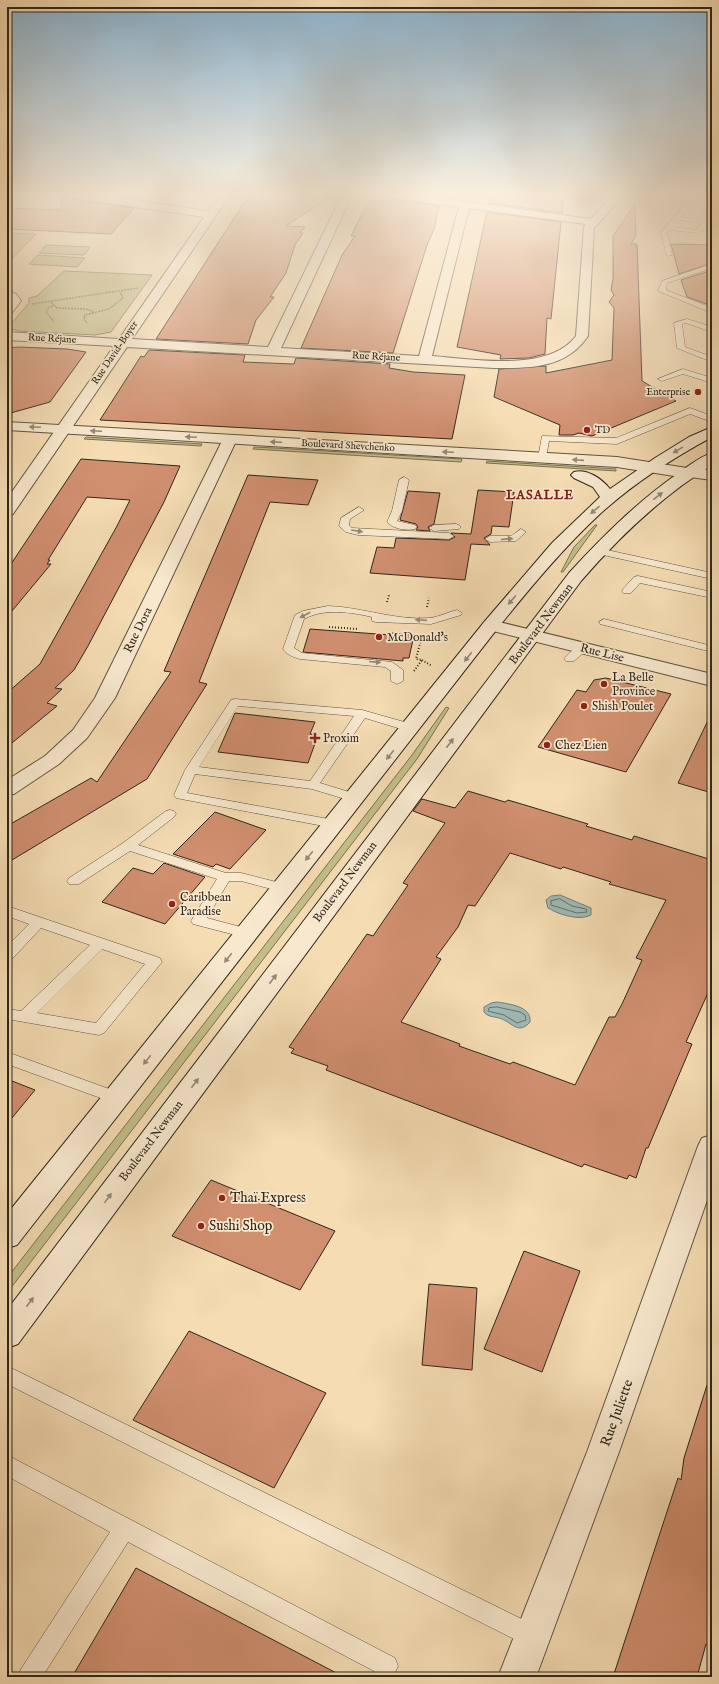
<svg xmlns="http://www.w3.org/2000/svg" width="719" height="1684" viewBox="0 0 719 1684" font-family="'IM FELL English',serif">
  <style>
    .green { fill: #c3be88; stroke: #797252 }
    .water { fill: #9fb9b6; stroke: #727f79 }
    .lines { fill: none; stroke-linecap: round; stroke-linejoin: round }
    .shore { stroke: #67706a; stroke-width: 1 }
    .building { fill: #d08f6f; stroke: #2f271d; fill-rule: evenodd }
    .service-casing { stroke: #605442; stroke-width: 1 }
    .minor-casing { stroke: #605442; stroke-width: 2 }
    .tertiary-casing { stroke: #605442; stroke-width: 2 }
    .secondary-casing { stroke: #2f271d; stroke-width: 2 }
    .path-far1 { stroke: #2f271d; stroke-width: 1.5; stroke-dasharray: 0.5 1; stroke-linecap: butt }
    .path { stroke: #2f271d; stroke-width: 2; stroke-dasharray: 1 2; stroke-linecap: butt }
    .service { fill: #f8e8ce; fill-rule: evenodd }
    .minor { fill: #f8e8ce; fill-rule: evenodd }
    .tertiary { fill: #f8e8ce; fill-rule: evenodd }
    .secondary { fill: #f8e8ce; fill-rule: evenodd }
    .oneway { fill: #948876 }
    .poi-dot { fill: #8f2418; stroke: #f8e8ce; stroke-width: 1.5 }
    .labels { text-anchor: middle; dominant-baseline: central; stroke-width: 3.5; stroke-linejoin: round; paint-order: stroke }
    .far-street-label { font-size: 10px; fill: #2f271d; stroke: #f8e8ce }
    .far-poi-label { font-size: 10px; fill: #2f271d; stroke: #f8e8ce; text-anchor: end }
    .street-label { font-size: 12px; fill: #2f271d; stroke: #f8e8ce }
    .poi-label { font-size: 12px; fill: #2f271d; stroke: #f8e8ce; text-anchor: start }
    .far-district-label { font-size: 13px; font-weight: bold; letter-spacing: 1px; fill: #7a1f14; stroke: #f8e8ce }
    .near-poi-label { font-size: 14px; fill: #2f271d; stroke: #f8e8ce; text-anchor: start }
    .near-street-label { font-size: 14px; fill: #2f271d; stroke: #f8e8ce }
  </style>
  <rect width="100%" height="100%" fill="#f5dcb3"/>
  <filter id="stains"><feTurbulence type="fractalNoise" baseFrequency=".005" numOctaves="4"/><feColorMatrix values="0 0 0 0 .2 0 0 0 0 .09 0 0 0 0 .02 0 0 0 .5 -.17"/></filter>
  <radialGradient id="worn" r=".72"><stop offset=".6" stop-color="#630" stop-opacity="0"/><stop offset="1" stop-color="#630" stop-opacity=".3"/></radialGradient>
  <path class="green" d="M7,233L36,234L7,264Z
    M46,245L90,247L84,255L39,253Z
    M38,255L85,258L77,267L29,264Z
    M64,271L152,275L111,332L95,335L19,331L12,329L10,325L29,303V298L37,296Z
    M86,437L202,444L201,446L84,439Z
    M254,447L274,448L462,459L461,462L253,449Z
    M487,461L616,469V471L486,463Z
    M595,525H597L563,572H561L574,547Z
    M446,707L449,708L417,759L397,785L7,1293V1278L412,755Z"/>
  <path class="water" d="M560,895L591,908V915C579,921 560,915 548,908L546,900L551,896Z
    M497,1002C509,1004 532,1006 530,1022C519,1035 512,1023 502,1019C495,1016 489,1018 484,1012V1007L491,1003Z"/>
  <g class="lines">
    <path class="shore" d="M560,899L572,906L586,909L587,912L577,913L551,905V901Z
      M497,1007L520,1012L525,1015L526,1020L517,1023L504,1015L488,1011L489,1008Z"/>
  </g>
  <path class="building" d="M62,195H67L73,199L134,208L111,234L7,229V208L61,210Z
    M110,195H145L141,200Z
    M249,195H333L286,226L305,227L300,233H303L295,245L286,273L270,297H274L256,320L248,344L156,339Z
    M382,195H388L394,199L439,206L434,229L427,245L393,353L301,348L342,255L355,236H351L369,200L382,201Z
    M491,195H559L564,197L562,213L489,203Z
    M635,204L636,236L631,244H637L642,381L676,401L592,436L579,433L573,435H559L560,425L494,397L499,369L546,366V373L612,360L614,308L609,302L614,295L611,290L613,279V236Z
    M487,212L561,222L551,319L547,318L545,354L529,358L500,359L501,355L457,347Z
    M671,244L712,245V263L679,274Z
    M712,270V306L687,297L681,280Z
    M19,347L67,349L86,352L50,402L7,414V348Z
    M149,350L245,355L243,362L294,364L296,358L390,364L389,368L413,372L465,375L452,439L100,420L141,356L144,357Z
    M81,459L180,466L164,502L88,646L74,670L55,688L62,689L47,703L57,706L7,747V693L40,664L117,526L130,500L87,497L48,560H50L47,564H51L7,617V570Z
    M248,475L318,480L308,505L270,502L199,682L207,684L147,779L7,863V826L91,778L97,782L171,672L164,671Z
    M478,490L514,492L509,527L492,526L491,534L484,538L490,545L471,544L465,580L370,573L377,547L394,548L396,538L449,540L455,537L451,533L471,534Z
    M408,491L440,493L434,524L428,527L430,531L416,530L418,527L416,524L400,520Z
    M310,629L391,635L392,633L414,635L409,658H403V661L303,652Z
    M606,678L671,694L626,772L538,747L577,690L586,692L594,680Z
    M712,712V793L678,783Z
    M235,713L315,722L310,734L318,735L308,763L218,752Z
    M468,791L505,802L508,800L588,824L586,826L632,840L634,836L712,860V978L707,995L686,1042L692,1044L648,1148H646L636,1178L629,1175L627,1179L584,1164L582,1167L326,1070L328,1066L291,1053L294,1049L289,1047L367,934L373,936L408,885L403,883L445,823L413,811L422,799L455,808ZM510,853L561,869L563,867L611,882L609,884L666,900L636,958L642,960L622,1004L615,1017H609L575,1085L513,1062L510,1064L459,1046L460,1044L401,1022L441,959L436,957L458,927L468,905L475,906Z
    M215,812L266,830L230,869L216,864L213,867L173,854Z
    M164,863L205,877L165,924L102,902L133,868L153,874Z
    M7,1079L35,1090L7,1124Z
    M211,1180L335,1231L300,1290L172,1236Z
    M524,1251L580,1271L542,1372L484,1349Z
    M429,1284L477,1288L472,1370L422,1365Z
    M189,1331L326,1393L274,1488L133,1420Z
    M707,1385L712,1386V1647L706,1644L697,1677H613L678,1478L681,1480L684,1458Z
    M136,1568L344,1677H72Z"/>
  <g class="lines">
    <defs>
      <path id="service" d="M560,195H581L616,201L613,203Z
        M693,195H700L682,217L709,222L700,233L670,230L667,233L672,255L667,256L661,232ZM679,220L702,223L696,230L674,227Z
        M712,264V268L667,283L666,290L712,308V313L658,291L662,281Z
        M687,319L712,327V332L686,323L682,324L685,347L712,357V362L677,348L674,323Z
        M683,369L712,378V383L683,374L662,381L658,379Z
        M690,408L712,416V422L690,414L617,444L549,441L546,458L542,461L538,458L542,436L616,438Z
        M404,477L409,480L402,511L397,521L415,525L417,527L415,529C407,531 393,529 387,522L392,511L399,480Z
        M359,507L364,510L350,519L349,525L352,528L449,533L454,536L449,539L358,535L346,532L339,526L341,518Z
        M456,524L459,525L461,527L459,529L434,531L429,528L434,525Z
        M521,529L526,532L516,541L490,542L485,539L490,536H511Z
        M598,548L712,573V579L594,553L593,551L594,549Z
        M638,576L712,592V598L640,583L631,593H623L622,591L623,589L634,577Z
        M328,606C362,607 396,621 430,618C439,617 448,612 457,610L462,613L461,615L431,624L376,622L372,621V617C351,612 324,608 304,619L294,648L302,653L392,662L403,670V681L397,684L391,681V671L385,667L300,659C293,657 287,655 283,649L295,615L303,611Z
        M604,619L712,646V652L600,624L599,622Z
        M583,645L588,648L587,650L574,661H566L564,659C569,653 576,646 583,645Z
        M235,699L362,710L415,725L417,728L411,732L365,718L320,783L359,795L361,798L359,801L355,802L312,789L195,774L187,793L334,820L339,821L340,824L339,827L334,828L176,798L174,795L185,770L231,700ZM238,706L354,716L310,781L199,767Z
        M170,810L174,811L176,814L174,817L138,845L226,873H241L288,885L290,888L288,891L283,892L241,881H229L207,918L252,930L254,933L252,936L247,938L193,924L191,921L217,879L130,851L79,884H69L67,881L69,878L123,843L166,811Z
        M7,906L160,958L162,962L104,1033L99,1035L7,1019V1009L21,1011L90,945L41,928L12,959L7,960V946L29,924L7,916ZM102,949L145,964L96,1023L37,1013Z
        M7,1052L123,1094L125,1098L123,1102L117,1104L7,1064Z
        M7,1366L540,1628L543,1636L540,1644L532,1647L524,1644L7,1384Z
        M7,1455L395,1658L398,1666L393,1677H371L374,1671L128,1542L42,1677H18L21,1669L110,1532L7,1476Z"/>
      <path id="minor" d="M68,195H97L208,211L220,195H230L132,339L268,347L342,195H352L281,348L419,356L459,207L394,198L389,195H419L591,219L613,195H624L594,228L588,336C566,369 530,368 494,368L127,347L13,514L7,516V499L114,346L7,340V332L119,339L204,217L73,198ZM469,208L585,224L584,227L576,336C548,373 473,359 432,356Z
        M7,291L16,294L21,301L11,314L7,315V303L9,301Z
        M230,435L235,436L237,439L115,698L87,738L59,764L14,794L7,795V780L45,756L73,730L95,698L223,439L225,436Z
        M687,468L712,470V480L682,476L679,473L682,470Z
        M491,620L712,674V686L485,629L482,625L485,621Z
        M712,1135V1186L619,1452L536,1677H498L587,1452L698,1146L702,1138Z"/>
      <path id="tertiary" d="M7,422L617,457L687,468L692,470L695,473L692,476L687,478L617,467L7,430Z"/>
      <path id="secondary" d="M712,427V437C673,458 634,483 601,513C563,548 530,588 497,629L17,1245L7,1248V1214L485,621L552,543L600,497L593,487L574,478L571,475L574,472C587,468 602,479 610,489L655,458L689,437Z
        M712,453V465C662,496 620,536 581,581L18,1344L7,1348V1310L569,573C603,536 638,501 680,472C690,465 701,456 712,453Z"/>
    </defs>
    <use href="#service" class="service-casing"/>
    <use href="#minor" class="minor-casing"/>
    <use href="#tertiary" class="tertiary-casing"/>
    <use href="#secondary" class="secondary-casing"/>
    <path class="path-far1" d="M51,302L57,308L87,309L94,312
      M32,304L138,288
      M53,306L48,308L46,312L54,322
      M87,323L84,319L85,315L109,309L123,298L120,292"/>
    <path class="path" d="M387,602L389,595
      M427,607L429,598
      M329,627L358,629
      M422,660L432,666
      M414,671L422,660L416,659L422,636"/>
    <use href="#service" class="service"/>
    <use href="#minor" class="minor"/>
    <use href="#tertiary" class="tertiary"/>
    <use href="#secondary" class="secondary"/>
  </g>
  <defs><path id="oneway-solid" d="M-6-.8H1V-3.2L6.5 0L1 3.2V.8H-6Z"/></defs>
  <g class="oneway">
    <use href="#oneway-solid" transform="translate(35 427) rotate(-177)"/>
    <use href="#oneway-solid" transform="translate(96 431) rotate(-177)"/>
    <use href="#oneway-solid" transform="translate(191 437) rotate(-177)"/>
    <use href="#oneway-solid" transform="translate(276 442) rotate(-177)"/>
    <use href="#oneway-solid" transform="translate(678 450) rotate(149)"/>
    <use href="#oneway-solid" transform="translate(448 452) rotate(-177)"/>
    <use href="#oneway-solid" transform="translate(578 460) rotate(-176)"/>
    <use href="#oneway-solid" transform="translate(658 496) rotate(-38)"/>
    <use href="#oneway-solid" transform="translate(595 510) rotate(139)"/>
    <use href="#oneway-solid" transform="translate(357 531) rotate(9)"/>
    <use href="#oneway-solid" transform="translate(507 539) rotate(-5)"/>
    <use href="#oneway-solid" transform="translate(512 600) rotate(130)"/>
    <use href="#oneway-solid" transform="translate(305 615) rotate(152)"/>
    <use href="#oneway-solid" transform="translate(421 620) rotate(-176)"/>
    <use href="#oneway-solid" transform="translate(468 657) rotate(128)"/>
    <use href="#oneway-solid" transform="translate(375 662) rotate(5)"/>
    <use href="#oneway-solid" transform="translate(450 743) rotate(-53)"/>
    <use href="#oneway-solid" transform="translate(390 755) rotate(129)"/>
    <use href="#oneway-solid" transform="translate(309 856) rotate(129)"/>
    <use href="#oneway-solid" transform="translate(228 958) rotate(128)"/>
    <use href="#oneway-solid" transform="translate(273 979) rotate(-53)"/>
    <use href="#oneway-solid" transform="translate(147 1060) rotate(128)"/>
    <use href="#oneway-solid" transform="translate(195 1083) rotate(-53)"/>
    <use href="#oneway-solid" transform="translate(108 1198) rotate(-54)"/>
    <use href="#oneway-solid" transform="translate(30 1302) rotate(-53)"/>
  </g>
  <linearGradient id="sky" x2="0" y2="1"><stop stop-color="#8bb6d4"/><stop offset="0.45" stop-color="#faefdd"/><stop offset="1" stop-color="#faefdd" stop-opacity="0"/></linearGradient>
  <rect width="719" height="431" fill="url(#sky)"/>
  <g class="poi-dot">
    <circle cx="698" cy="392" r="4"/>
    <circle cx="587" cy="430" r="4"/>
    <circle cx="379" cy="637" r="4"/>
    <circle cx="604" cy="684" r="4"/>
    <circle cx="584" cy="706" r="4"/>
    <path d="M313 732h4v4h4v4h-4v4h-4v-4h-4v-4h4z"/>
    <circle cx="547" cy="745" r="4"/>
    <circle cx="172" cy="904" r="4"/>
    <circle cx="222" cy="1198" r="4"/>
    <circle cx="201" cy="1226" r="4"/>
  </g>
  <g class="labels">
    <g class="far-street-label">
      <text transform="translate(52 339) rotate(3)">Rue Réjane</text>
      <text transform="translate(115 353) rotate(-56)">Rue David-Boyer</text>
      <text transform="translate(376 357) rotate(3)">Rue Réjane</text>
      <text transform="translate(348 446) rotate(3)">Boulevard Shevchenko</text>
    </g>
    <g class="far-poi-label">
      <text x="690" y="392">Enterprise</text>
      <text x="595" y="430" text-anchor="start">TD</text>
    </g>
    <g class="street-label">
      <text transform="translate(541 624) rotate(-53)">Boulevard Newman</text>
      <text transform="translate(138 630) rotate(-64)">Rue Dora</text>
      <text transform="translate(602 653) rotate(14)">Rue Lise</text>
      <text transform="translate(345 882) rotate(-53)">Boulevard Newman</text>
      <text transform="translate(151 1141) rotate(-53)">Boulevard Newman</text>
    </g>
    <g class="poi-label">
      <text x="387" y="637">McDonald's</text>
      <text x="612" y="677">La Belle<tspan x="612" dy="14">Province</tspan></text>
      <text x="592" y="706">Shish Poulet</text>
      <text x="323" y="738">Proxim</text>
      <text x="555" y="745">Chez Lien</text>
      <text x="180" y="897">Caribbean<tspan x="180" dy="14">Paradise</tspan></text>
    </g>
    <g class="far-district-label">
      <text x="540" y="495">LASALLE</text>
    </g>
    <g class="near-poi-label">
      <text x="230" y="1198">Thaï Express</text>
      <text x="209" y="1226">Sushi Shop</text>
    </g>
    <g class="near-street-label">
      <text transform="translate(617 1413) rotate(-70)">Rue Juliette</text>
    </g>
  </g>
  <rect width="719" height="1684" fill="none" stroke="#f5dcb3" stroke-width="24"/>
  <rect x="8" y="8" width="703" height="1668" fill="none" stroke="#2f271d" stroke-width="2"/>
  <rect x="12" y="12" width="695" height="1660" fill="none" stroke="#2f271d"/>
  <rect width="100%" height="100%" filter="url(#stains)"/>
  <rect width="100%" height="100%" fill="url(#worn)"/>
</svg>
